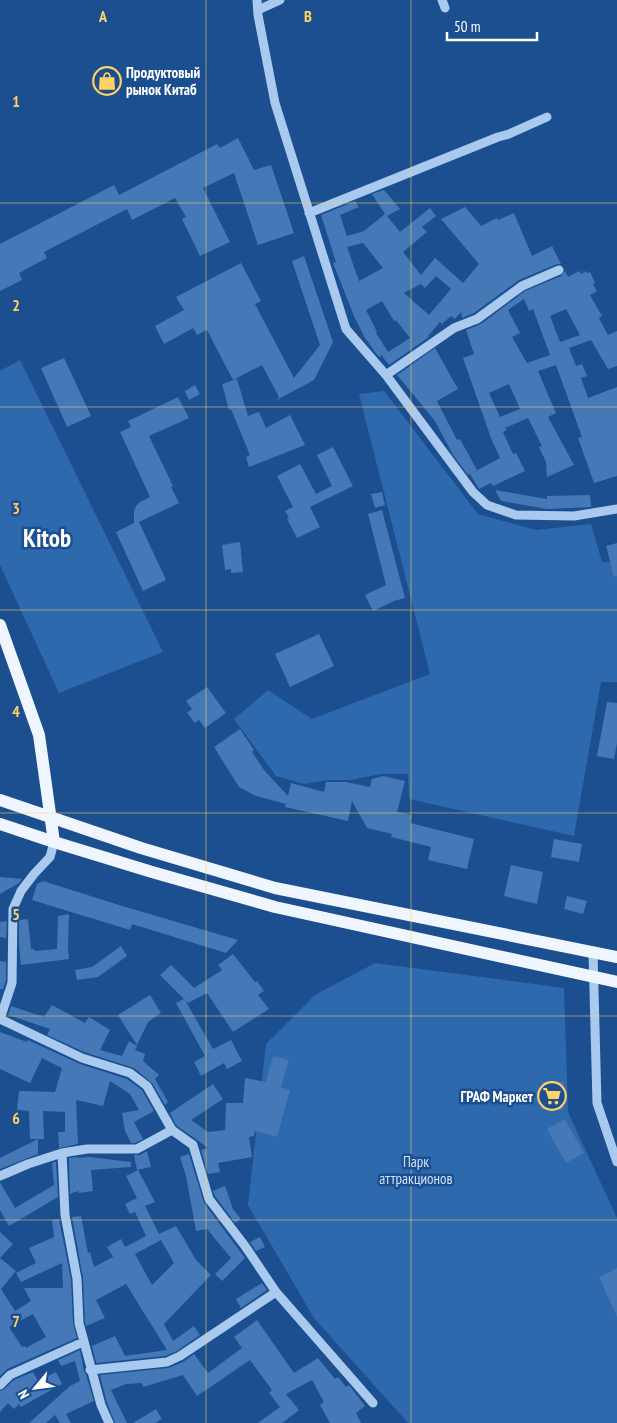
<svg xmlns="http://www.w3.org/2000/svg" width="617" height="1423" viewBox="0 0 617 1423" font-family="'PT Sans Narrow',sans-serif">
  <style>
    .green { fill: #2e69ad }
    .building { fill: #4478b7; fill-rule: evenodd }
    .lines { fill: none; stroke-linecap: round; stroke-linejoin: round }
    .minor { stroke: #a9c9ee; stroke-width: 9 }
    .major { stroke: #f0f6ff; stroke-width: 12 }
    .grid { fill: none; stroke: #ffd166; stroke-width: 1; stroke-opacity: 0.55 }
    .labels { text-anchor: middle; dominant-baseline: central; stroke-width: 5; stroke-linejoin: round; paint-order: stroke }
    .poi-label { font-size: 15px; font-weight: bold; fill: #fff; stroke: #1b4f8f; text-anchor: start }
    .park-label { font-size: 15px; fill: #cfe3fa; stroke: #1b4f8f }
    .town-label { font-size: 25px; font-weight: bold; fill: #fff; stroke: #1b4f8f }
    .grid-label { font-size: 16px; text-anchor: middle; font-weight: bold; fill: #ffd166; stroke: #1b4f8f; stroke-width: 5; stroke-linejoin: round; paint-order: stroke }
  </style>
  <rect width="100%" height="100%" fill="#1b4f8f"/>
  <path class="green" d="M20,360L163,652L59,693L0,565V371Z
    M384,391L478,514L536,530L591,524L602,562H617V682H601L574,836L409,799L408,774H381L350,780H328L304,784L276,776L234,719L268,690L312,719L430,674L359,394Z
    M375,963L564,988L568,1112L617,1218V1423H408L314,1318L248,1205L266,1044L315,995Z"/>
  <path class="building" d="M238,138L254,170L271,165L294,233L258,245L234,173L203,188L230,242L200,256L182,219L186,217L175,198L132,220L127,209L44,252L47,258L19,273L22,280L0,291V244L114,185L119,195L217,144L220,148Z
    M384,190L400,209L387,216L400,232L430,208L436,216L422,227L427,232L403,252L421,275L435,258L463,283L479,264L441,219L465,207L481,226L497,218L498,220L514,213L532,256L552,246L561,264H557L519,280L474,313L462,318L461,312L455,319L451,316L442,324L440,322L428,336L429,337L389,365L382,356L385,354L379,357L378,356L365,338L354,316L333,263L336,262L321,215L355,201L359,207L340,215L347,236L364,231L385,214L372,194ZM363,243L383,268L359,281L347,247ZM436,276L451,289L429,315L404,293L421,284L425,288ZM382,301L394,321L396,320L410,338L388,352L376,333L377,332L366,310Z
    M304,256L333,342L314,380L277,400L279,397L262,365L233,380L207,330L197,335L193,328L164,344L155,326L184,310L176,297L241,263L261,301L255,304L294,378L320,345L292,261Z
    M565,271L568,277L579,271L581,274L586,271L587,273L590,272L595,283L593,284L597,291L590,295L602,316L599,318L608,335L617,331V366L608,369L591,340L569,348L576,366L582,364L587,376L581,378L588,398L617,387V476L594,483L578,438L582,437L556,365L538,371L556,413L548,417L574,465L547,477L546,462L539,447L542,446L528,418L505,428L507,430L503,432L513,454L516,453L525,471L493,486L491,483L479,489L470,474L500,458L491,438L463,358L474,354L466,330L481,324L525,291L561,276ZM524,299L529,311L533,309L550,355L527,363L512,337L520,333L508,310ZM566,309L580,335L560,342L550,316ZM509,384L520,409L500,417L489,393Z
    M435,348L458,389L437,401L457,440L460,439L477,470L468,475L453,455L435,421L397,375Z
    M64,358L91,416L67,427L41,368Z
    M237,379L248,416L259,412L266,428L290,415L305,445L249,467L246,457L250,455L231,409L229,410L222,384Z
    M195,385L200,394L189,400L185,391Z
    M178,397L189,418L149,436L173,486L171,487L179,503L139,522L166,580L143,591L116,532L134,523V511L136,506L140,502L150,497L120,432L131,427L128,421Z
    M333,447L353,486L310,507L320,527L297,538L287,519L289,518L285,511L293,507L277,476L300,464L316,494L332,486L317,455Z
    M495,490L547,499V496L590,495L591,507L547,509L501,501Z
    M382,492L385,505L375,508L371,494Z
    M382,510L405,598L394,601L373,611L365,595L386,585L368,514Z
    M240,542L243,572L231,573V569L225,570L222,545Z
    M617,543V576L614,577L606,546Z
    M319,634L334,666L290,687L275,654Z
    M207,687L226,713L205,728L199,720L195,723L187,713L192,709L186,701Z
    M607,702L617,703V743L614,759L597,756Z
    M240,729L254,750L252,752L264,770L288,796L291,783L324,792L326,782H346L370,787L372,779L383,776L405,781L397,812L412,815L410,823L474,839L467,869L428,860L431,847L391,837L392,834L367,828L352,801L348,821L285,807L286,804L256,796L239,787L214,747Z
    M554,839L582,844L579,862L551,857Z
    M511,865L543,872L537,904L504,896Z
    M0,877L22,879L19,883L0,894Z
    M43,881L119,905L238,940L226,953L132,924L130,930L32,900L37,884Z
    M567,896L587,901L583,914L564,909Z
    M69,914L68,948L69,959L21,965L19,944V920L28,919L31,949H34L35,951L57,949L58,916Z
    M7,921L6,938L0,937V922Z
    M121,946L127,956L98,977L77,980L75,970L92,967Z
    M233,954L255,982L257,981L264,991L258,995L269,1009L233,1032L207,993L188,1003L185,1000L213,1049L231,1040L242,1061L227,1069L224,1063L201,1076L194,1062L205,1056L176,1003L184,999L160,975L171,965L194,988L222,970L218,965Z
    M0,961L6,962V980L3,989H0Z
    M150,995L161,1013L148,1022L137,1045L118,1015Z
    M52,1005L85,1023L89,1017L110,1030L100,1050L122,1056L129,1041L137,1046L135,1050L145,1054L143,1061L159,1075L155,1079L168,1102L165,1105L152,1083L134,1068L84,1052L47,1035L50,1029L8,1015L11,1006L44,1017Z
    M0,1032L27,1042L28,1040L80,1064L127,1079L142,1090L154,1111L134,1122L143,1139L135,1143H131L125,1131L122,1113L139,1110L130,1094L110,1081L103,1106L76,1100L78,1144L59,1148L58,1132H65V1112L43,1111L44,1139H30L29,1111L17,1110L19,1091L55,1092L62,1068L42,1058L30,1083L0,1069Z
    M273,1056L289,1060L281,1087L290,1090L277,1137L255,1131L254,1136L249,1137L252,1157L218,1163L220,1172L208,1174L201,1150L208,1148L176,1125L170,1113L213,1084L223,1099L191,1120L208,1132L225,1130L226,1103H243L245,1078L266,1082Z
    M542,1082H564L563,1110L541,1109Z
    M565,1119L584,1153L566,1163L547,1129Z
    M38,1139V1154L0,1169V1158Z
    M147,1151L151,1167L137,1170L134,1155H140Z
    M189,1154L204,1203L245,1258L222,1281L215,1274L231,1258L207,1229L196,1231L186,1176L180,1157Z
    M78,1157V1158L89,1157L131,1162V1167L91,1170L93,1191L79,1193L78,1191L70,1194L69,1158Z
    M54,1162H56L58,1197L9,1226L0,1210V1182L15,1208L54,1185L52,1163Z
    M138,1170L155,1202L145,1206L159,1234L176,1226L196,1260L211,1275L164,1324L173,1341L194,1326L200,1335L177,1351L165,1356L96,1363L92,1346L115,1336L125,1356L167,1350L126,1284L96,1300L105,1318L86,1326L85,1322L83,1278L72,1217L81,1216L88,1253L90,1252L94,1267L113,1257L107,1247L121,1239L125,1247L146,1236L135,1212L130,1214L125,1204L137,1198L126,1176ZM161,1240L174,1263L152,1285L135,1254Z
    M225,1186L233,1209L241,1219L235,1223L215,1196L213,1191Z
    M59,1219L71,1280L73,1323L77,1338L7,1369L0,1376V1232L13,1244L0,1258L16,1271L1,1289L15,1311L31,1301L24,1288H63L62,1263L21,1282L16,1273L36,1263L29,1248L54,1237L52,1220ZM33,1314L46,1337L26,1348L25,1346L22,1347L9,1327Z
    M260,1237L265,1247L256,1251L250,1242Z
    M617,1268V1317L599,1277Z
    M262,1283L267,1290L241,1308L236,1299Z
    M257,1320L294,1373L318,1358L335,1379L338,1377L346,1387L349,1385L365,1406L356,1413L361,1423H330L320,1405L324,1402L312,1380L286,1394L299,1410L282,1423H258L280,1407L269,1393L272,1390L250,1360L197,1396L183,1375L143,1387L142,1383L126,1384L111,1390L127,1423H115L107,1403L100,1375L168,1368L183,1362L194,1354L208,1373L242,1348L234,1337Z
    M80,1350L84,1371L86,1375L94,1401L66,1414L71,1423H60L55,1415L46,1423H29L70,1386L80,1381L75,1361L61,1366L58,1360Z
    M33,1372L38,1381L56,1372L62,1384L21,1407L19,1404L14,1409L8,1403L0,1412V1391L4,1389L14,1380Z
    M156,1409L162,1419L155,1423H133Z"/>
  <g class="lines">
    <path class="minor" d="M257,0L258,15L275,103L346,329L386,375L473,492L487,505L516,515L574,516L617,509
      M442,0L445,8
      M258,10L280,0
      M309,213L498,137L509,134L547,117
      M386,375L454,328L477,319L522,286L559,270
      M593,952L597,1103L617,1162
      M0,1019L82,1058L130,1073L147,1086L172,1130L193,1145L209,1199L245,1246L276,1292L373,1403
      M0,1019L12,983L13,909L21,891L34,874L50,857L54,842
      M62,1153L65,1215L77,1279L79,1323L101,1405L109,1423
      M0,1176L28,1164L62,1153L87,1149H137L172,1130
      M90,1370L167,1362L180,1356L276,1292
      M0,1385L10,1375L83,1342"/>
    <path class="major" d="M0,625L39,735L54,842
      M0,800L141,848L275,888L617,957
      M0,824L54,842L152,872L275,907L617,982"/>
  </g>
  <path class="grid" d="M206,0V1423M411,0V1423M0,203H617M0,407H617M0,610H617M0,813H617M0,1016H617M0,1220H617"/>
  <defs>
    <symbol id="shop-ring" viewBox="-11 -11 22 22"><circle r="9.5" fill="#1b4f8f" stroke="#ffd166" stroke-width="1.5"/><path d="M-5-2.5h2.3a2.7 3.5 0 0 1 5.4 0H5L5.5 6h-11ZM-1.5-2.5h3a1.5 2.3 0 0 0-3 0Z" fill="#ffd166"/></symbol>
    <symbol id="supermarket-ring" viewBox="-11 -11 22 22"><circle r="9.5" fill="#1b4f8f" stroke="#ffd166" stroke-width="1.5"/><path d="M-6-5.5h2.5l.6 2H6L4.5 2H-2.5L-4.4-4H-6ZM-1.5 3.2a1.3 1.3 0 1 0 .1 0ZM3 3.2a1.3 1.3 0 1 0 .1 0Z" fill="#ffd166"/></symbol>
  </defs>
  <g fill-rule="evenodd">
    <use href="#shop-ring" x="91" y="65" width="32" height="32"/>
    <use href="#supermarket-ring" x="536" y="1080" width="32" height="32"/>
  </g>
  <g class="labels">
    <g class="poi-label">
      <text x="126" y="72">Продуктовый<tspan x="126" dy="17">рынок Китаб</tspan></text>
      <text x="533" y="1096" text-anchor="end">ГРАФ Маркет</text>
    </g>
    <g class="park-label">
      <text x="416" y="1161">Парк<tspan x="416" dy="17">аттракционов</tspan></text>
    </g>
    <g class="town-label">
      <text x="47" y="538">Kitob</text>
    </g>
  </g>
  <g class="grid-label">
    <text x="103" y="22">A</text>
    <text x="308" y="22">B</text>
    <text x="16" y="107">1</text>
    <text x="16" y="311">2</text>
    <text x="16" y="514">3</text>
    <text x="16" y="717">4</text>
    <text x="16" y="920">5</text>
    <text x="16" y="1124">6</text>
    <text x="16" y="1327">7</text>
  </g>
  <g transform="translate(35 1388) rotate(241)" stroke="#1b4f8f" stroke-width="4" paint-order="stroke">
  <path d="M0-4L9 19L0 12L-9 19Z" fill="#ffffff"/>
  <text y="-8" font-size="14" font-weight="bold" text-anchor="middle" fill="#ffffff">N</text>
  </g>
  <path d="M447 32v8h90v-8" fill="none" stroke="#ffffff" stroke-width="2.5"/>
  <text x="454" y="32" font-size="15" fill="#ffffff" stroke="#1b4f8f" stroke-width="4" paint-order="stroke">50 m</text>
</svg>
